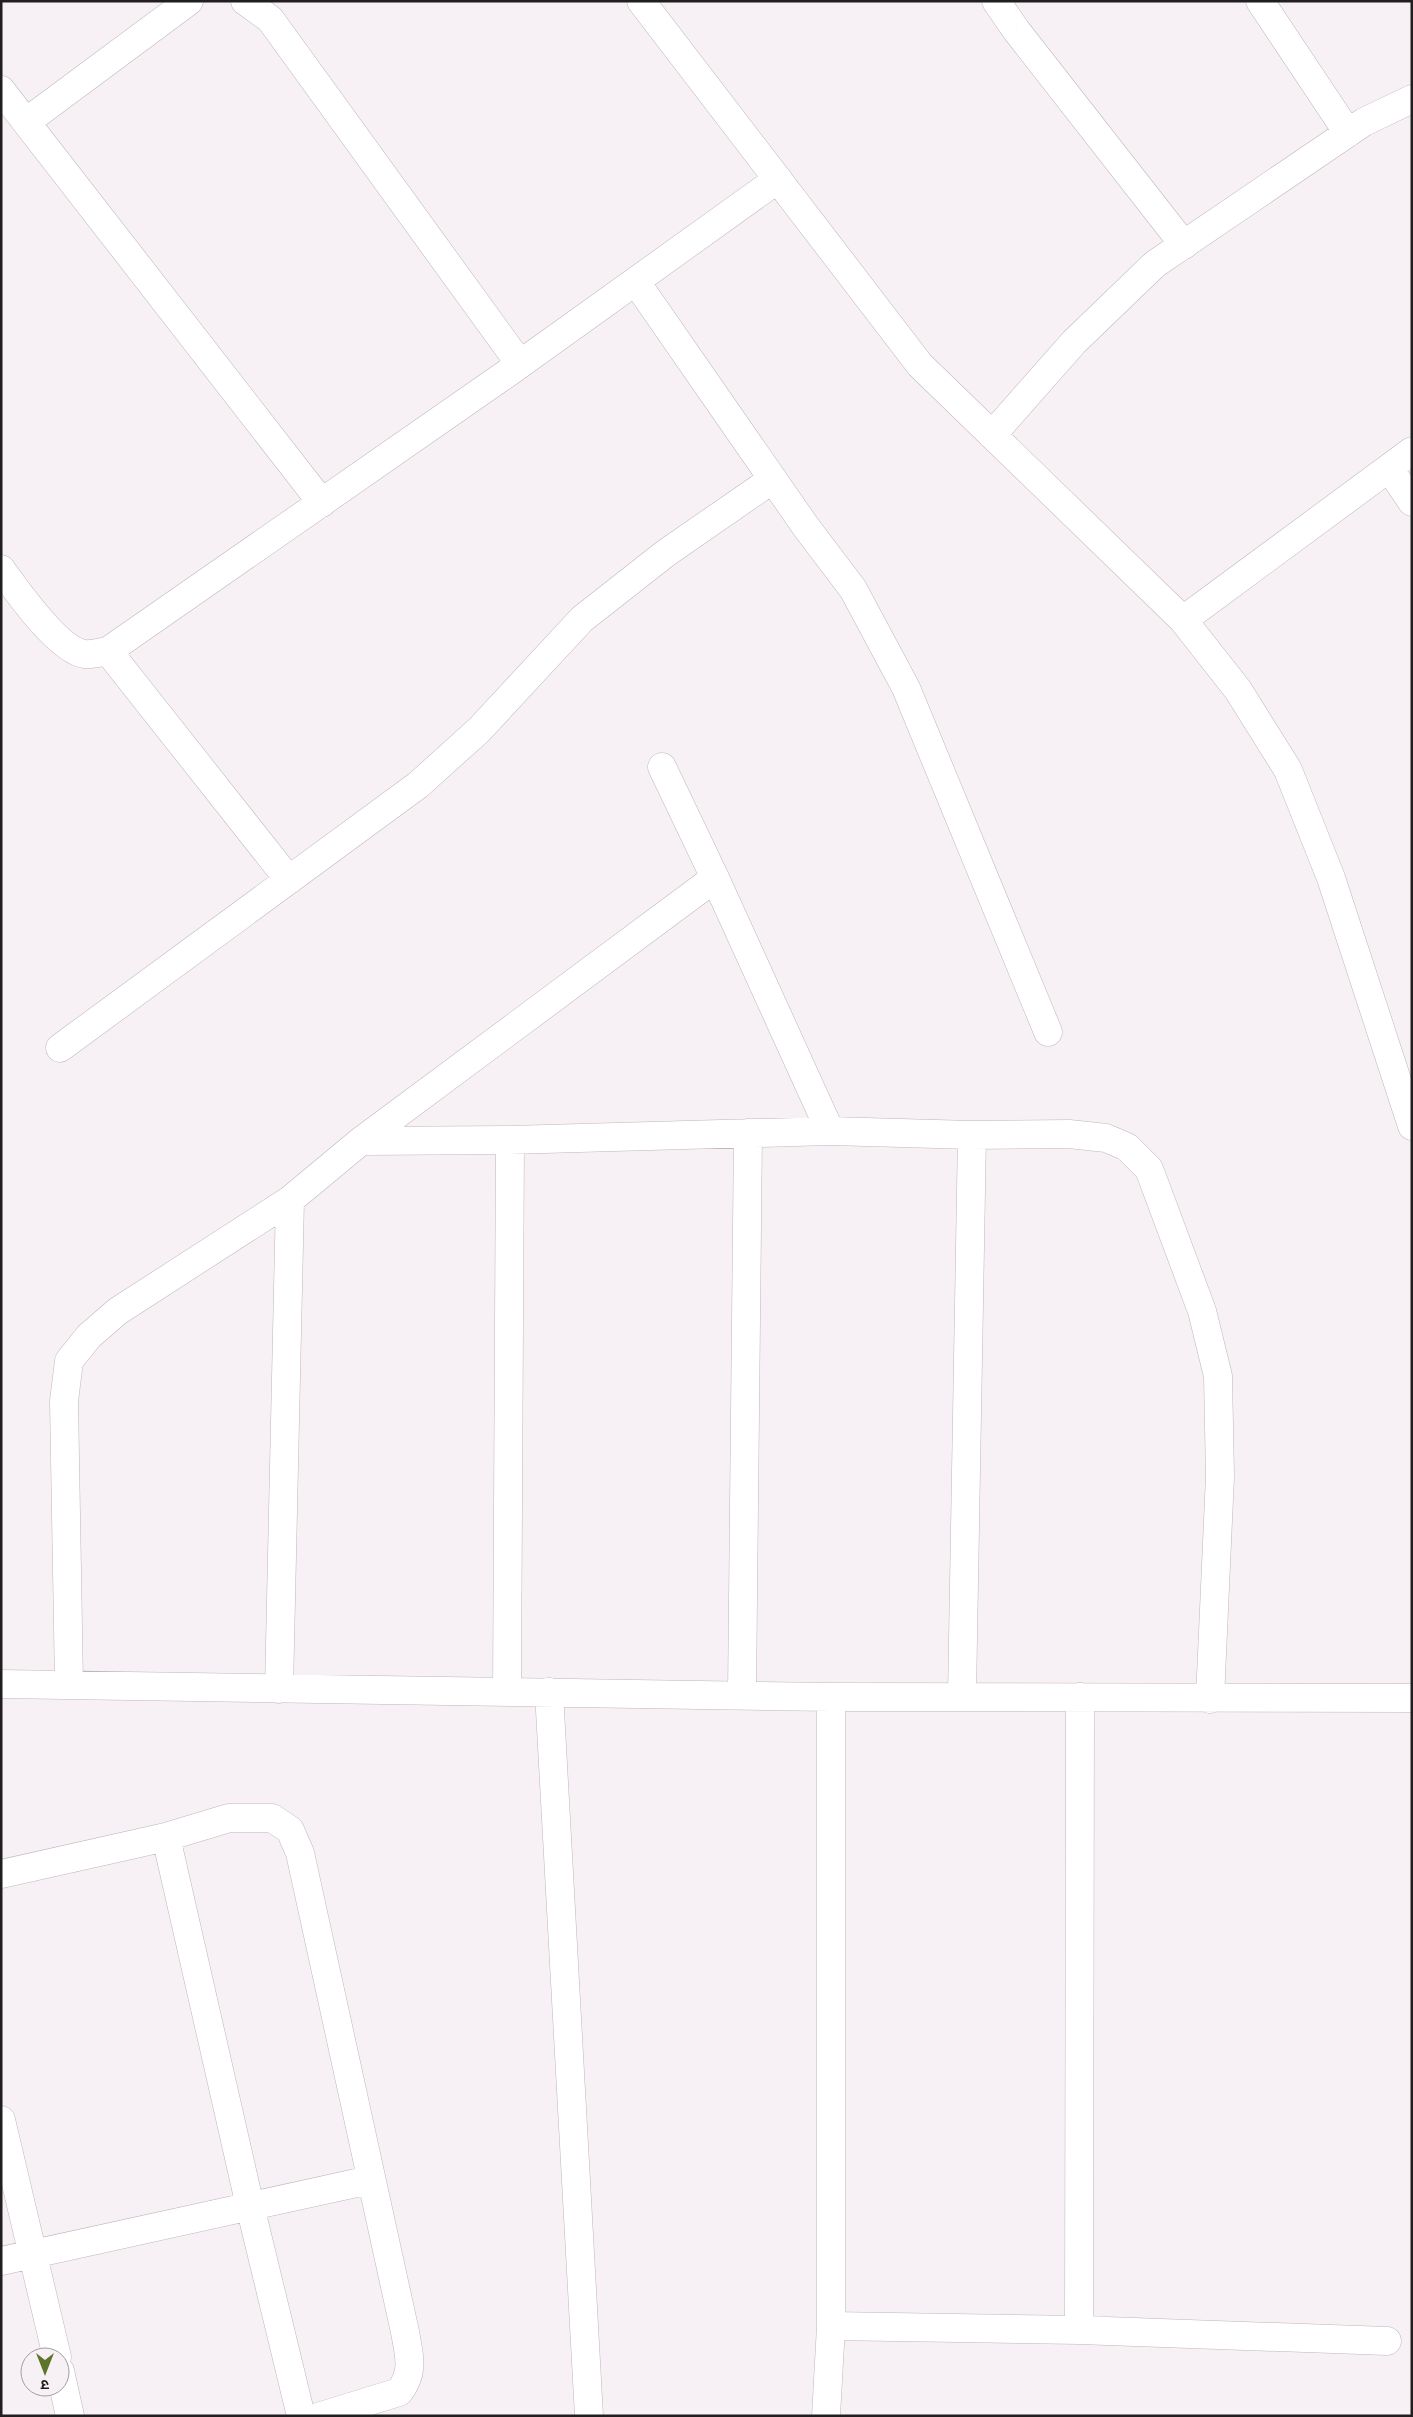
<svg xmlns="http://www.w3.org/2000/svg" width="1413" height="2417" viewBox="0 0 1413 2417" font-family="'Zilla Slab','Noto Sans Devanagari',serif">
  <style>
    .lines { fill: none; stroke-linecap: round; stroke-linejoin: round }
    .street-casing { stroke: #bdb7bb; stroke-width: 29 }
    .street { stroke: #fff; stroke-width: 28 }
  </style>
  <rect width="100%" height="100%" fill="#f7f1f5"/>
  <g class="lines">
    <defs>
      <path id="street" d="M245,1L270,19L520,364
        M641,1L920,365L1183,620L1238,690L1288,770L1331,878L1412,1126
        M996,1L1016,30L1184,245
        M1260,1L1348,133
        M1,90L322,503
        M26,122L189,1
        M636,282L806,527L853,589L906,688L1048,1032
        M992,435L1074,342L1155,264L1364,122L1412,99
        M1389,468L1412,502
        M1,569C16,590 59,651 85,654C92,655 101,652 108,651L509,372L778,179
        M1183,620L1412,451
        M108,651L289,880
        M662,767L715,878L830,1131
        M60,1048L418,785L479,730L582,619L666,553L773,479
        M361,1141L715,878
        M1,1684L831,1697L1412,1698
        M69,1684L64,1401L69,1361L89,1336L118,1311L290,1200
        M279,1689L290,1200L361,1141L510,1140L830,1131L972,1135L1069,1134L1106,1138L1127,1147L1149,1169L1202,1311L1218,1376L1220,1476L1210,1699
        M507,1691L510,1140
        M549,1692L589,2416
        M742,1694L748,1133
        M962,1696L972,1135
        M166,1837L250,2206L301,2416
        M1,1874L166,1837L229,1818H272L290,1830L300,1853L405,2332C409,2355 415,2372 399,2392L321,2416
        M1,2120L57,2357
        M1,2261L370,2180
        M831,2326V1697
        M1079,2330L1387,2341
        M60,2371L70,2416
        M826,2416L831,2326L1079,2330L1080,1697"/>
    </defs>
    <use href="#street" class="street-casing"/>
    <use href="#street" class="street"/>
  </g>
  <rect width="1413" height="2417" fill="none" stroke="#211e20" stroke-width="5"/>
  <g transform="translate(45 2372) rotate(180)"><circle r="24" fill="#f7f1f5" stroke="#a19da0"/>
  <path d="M0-4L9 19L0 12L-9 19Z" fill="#5c7528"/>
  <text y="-8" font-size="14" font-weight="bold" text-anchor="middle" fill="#211e20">उ</text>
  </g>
</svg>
